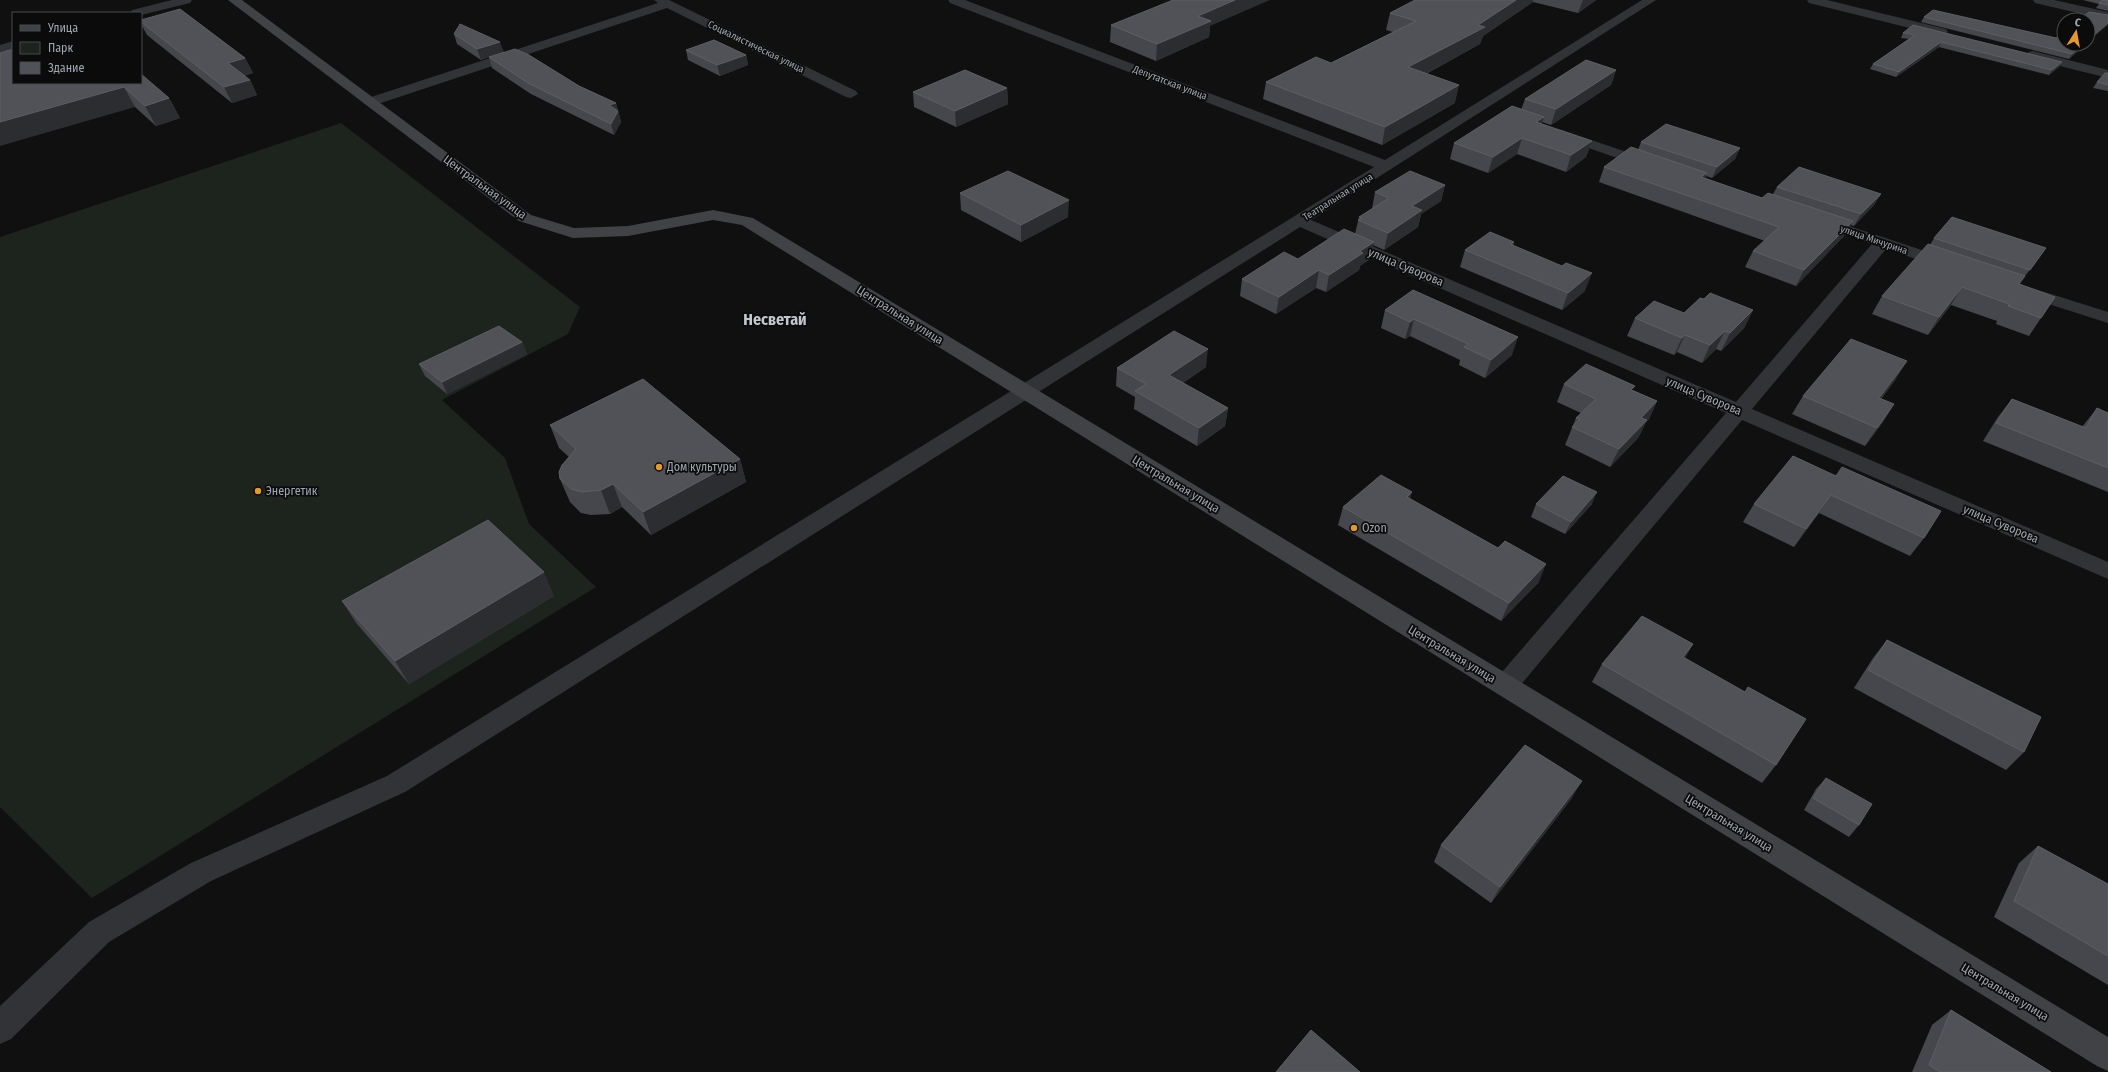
<svg xmlns="http://www.w3.org/2000/svg" width="2108" height="1072" viewBox="0 0 2108 1072" font-family="'Fira Sans Condensed',sans-serif">
  <style>
    .green { fill: #1d231d }
    .lines { fill: none; stroke-linecap: round; stroke-linejoin: round }
    .minor { fill: #313336; fill-rule: evenodd }
    .secondary { fill: #404246; fill-rule: evenodd }
    .wall { fill: #46474c }
    .shaded-wall { fill: #2c2d30 }
    .building { fill: #505257; stroke: #5d5f65 }
    .poi-dot { fill: #e29837; stroke: #0b0b0c; stroke-width: 1.5 }
    .labels { text-anchor: middle; dominant-baseline: central; stroke-width: 3.5; stroke-linejoin: round; paint-order: stroke }
    .far-street-label { font-size: 10px; fill: #a2a8b1; stroke: #0b0b0c }
    .street-label { font-size: 12px; fill: #a2a8b1; stroke: #0b0b0c }
    .poi-label { font-size: 12px; fill: #a2a8b1; stroke: #0b0b0c; text-anchor: start }
    .district-label { font-size: 16px; font-weight: bold; fill: #c3c7cd; stroke: #0b0b0c }
  </style>
  <rect width="100%" height="100%" fill="#101011"/>
  <path class="green" d="M341,123L580,307L568,334L442,400L505,458L529,524L596,587L92,898L0,807V237Z"/>
  <g class="lines">
    <path class="minor" d="M172,0H192L190,3L141,15V13H130L132,10Z
      M654,0H669L856,91L858,94L851,98L846,97L667,8L375,105L370,106L363,102L365,99L658,3Z
      M948,0H965L1385,160L1642,0H1656L1311,220L1736,402L1872,244L1813,224L1811,221L1813,218H1825L1952,260L1954,264L1952,268L1946,269L1886,249L1752,409L2108,562V579L1742,420L1514,693L1505,696L1496,693L1493,686L1496,679L1726,413L1300,227L405,792L211,881L109,942L11,1039L0,1044V1006L89,922L191,863L387,776L1374,167L950,3Z
      M1807,0H1827L1946,29L1948,32L1942,36L1809,3Z
      M2033,0H2054L2108,12V20L2035,3Z
      M13,41V49L0,53V45Z
      M2033,51L2108,70V78L2028,58L2027,55L2028,52Z
      M1562,130L1653,161L1655,164L1653,167H1643L1557,137L1555,134L1557,131Z
      M2026,286L2108,312V323L2020,295L2017,291L2020,287Z"/>
    <path class="secondary" d="M228,0H242L531,215L574,228L628,226L713,210L753,218L2108,1037V1071L2097,1066L742,225L713,220L628,236L573,238L519,221Z"/>
  </g>
  <path class="wall" d="M1415,0H1596L1578,13L1533,2L1483,36L1480,44L1426,74L1455,103L1382,145L1263,99L1266,82L1331,63L1393,32L1386,30L1390,13Z
    M2083,0H2108V11L2096,8L2099,4Z
    M1924,17L2056,38L2064,44H2086L2069,59L1921,22Z
    M141,20L245,58L253,73L244,76L250,80L257,95L232,103L147,35L141,24Z
    M1111,25L1210,26L1209,37L1156,61L1110,42Z
    M1903,33L2062,62L2059,67L2049,75L1939,47L1896,77L1870,69L1873,64L1909,39L1901,38Z
    M454,34L504,52L481,60L457,44Z
    M686,50L746,55L748,65L720,76L688,60Z
    M0,53L141,83L169,98L180,118L156,126L135,107Z
    M489,57L579,86L616,103L621,122L614,135L531,94L492,68Z
    M1616,70L1611,85L1551,125L1542,122V124L1592,141L1586,157L1566,172L1517,154L1488,173L1450,159L1454,143L1521,110L1525,99Z
    M2108,73V91L2093,88L2097,82Z
    M1007,88L1008,104L956,127L914,107L913,92Z
    M1641,142L1740,148L1735,159L1712,178L1706,176L1705,178L1762,198L1773,194L1777,187L1881,194L1874,205L1854,226L1851,225L1844,236L1796,286L1745,267L1753,251L1765,241L1599,182L1604,167L1638,150Z
    M1445,185L1441,201L1421,214L1418,227L1384,250L1373,245L1370,259L1360,266L1359,270L1326,292L1316,288L1276,314L1240,296L1242,279L1298,259L1355,234L1359,217L1372,209L1375,192Z
    M960,193L1068,217L1021,242L961,210Z
    M1934,238L2038,259L2019,284L2041,318L2029,336L1996,324L1997,321L1951,305L1928,335L1872,314L1882,296L1930,245Z
    M1514,242L1513,246L1585,291L1562,310L1460,267L1465,250Z
    M1413,290L1512,355L1485,378L1459,365L1460,360L1410,336L1405,339L1381,328L1385,310Z
    M1704,299L1753,310L1744,328L1721,351L1716,349L1702,363L1677,352L1674,355L1627,336L1635,318L1684,313Z
    M522,342L527,354L447,394L425,376L419,364Z
    M1206,367L1183,383L1228,408L1225,426L1197,446L1134,409L1135,397L1116,386L1117,368Z
    M1896,379L1881,399L1894,404L1883,422L1865,446L1792,414L1803,396Z
    M1564,384L1633,390L1657,401L1649,419L1646,422L1638,438L1610,467L1565,445L1576,418L1581,413L1557,402Z
    M2012,399L2082,427L2097,408L2108,413V492L1983,441L1998,417Z
    M550,425L740,459L746,482L651,535L622,507L610,514L591,515L581,513L570,502L560,479L569,457L559,448Z
    M1793,456L1924,538L1910,556L1819,513L1794,547L1743,522L1754,504Z
    M1410,499L1539,582L1501,621L1338,525L1343,507Z
    M1536,504H1592L1565,534L1531,517Z
    M554,596L409,684L357,624L342,601Z
    M1887,640L2024,752L2006,770L1854,688L1873,658Z
    M1693,644L1685,658L1776,765L1762,783L1592,682L1602,664Z
    M1826,778L1859,825L1849,837L1804,810L1816,789Z
    M1572,798L1491,903L1434,862L1441,845Z
    M2038,846L2108,884V985L1994,917L2019,863Z
    M1951,1010L2051,1072H1912L1932,1025Z"/>
  <path class="shaded-wall" d="M1235,0H1270L1210,26L1209,37L1156,61L1157,44L1198,16Z
    M1516,0H1533V2L1483,36L1480,44L1405,85L1408,67L1478,25Z
    M1583,0H1596L1578,13Z
    M2108,23V25L2088,42V40Z
    M500,42L504,52L481,60L477,49Z
    M1941,42L1939,47L1896,77L1899,72Z
    M2084,44H2086L2069,59L2072,54Z
    M746,55L748,65L720,76L717,65Z
    M245,58L253,73L236,78L228,63Z
    M2062,62L2059,67L2049,75L2052,70Z
    M1616,70L1611,85L1551,125L1556,109Z
    M250,80L257,95L232,103L224,87Z
    M1459,85L1455,103L1382,145L1385,127Z
    M124,87L135,107L0,146V122Z
    M1007,88L1008,104L956,127L955,111Z
    M169,98L180,118L156,126L145,106Z
    M616,103L621,122L614,135L611,124L609,105Z
    M1544,117L1539,133L1536,122Z
    M1522,138L1517,154L1488,173L1493,157Z
    M1592,141L1586,157L1566,172L1571,155Z
    M1740,148L1735,159L1712,178L1717,167Z
    M1707,173L1701,188V177Z
    M1445,185L1441,201L1421,214L1418,227L1384,250L1388,233L1412,206Z
    M1881,194L1874,205L1854,226L1861,214Z
    M1069,200L1068,217L1021,242V225Z
    M1853,221L1844,236L1796,286L1804,270Z
    M1374,242L1370,259L1360,266L1359,270L1326,292L1329,275L1360,251Z
    M1319,270L1316,288L1276,314L1279,297Z
    M1592,273L1585,291L1562,310L1568,293Z
    M1962,287L1951,305L1928,335L1939,317Z
    M1753,310L1744,328L1721,351L1730,333Z
    M1414,319L1410,336L1405,339L1410,322Z
    M1725,331L1716,349L1702,363L1710,345Z
    M1685,335L1677,352L1674,355L1682,338Z
    M1518,337L1512,355L1485,378L1491,360Z
    M522,342L527,354L447,394L442,382Z
    M1208,349L1206,367L1168,393L1169,375Z
    M1907,361L1896,379L1867,416L1879,398Z
    M1657,401L1649,419L1646,422L1638,438L1610,467L1619,449L1641,418Z
    M1894,404L1883,422L1865,446L1877,428Z
    M1228,408L1225,426L1197,446L1199,428Z
    M740,459L746,482L651,535L643,512Z
    M613,484L622,507L610,514L601,490Z
    M1412,492L1407,510V497Z
    M1597,492L1592,504L1565,534L1571,522Z
    M1831,495L1819,513L1794,547L1806,529Z
    M1546,564L1539,582L1501,621L1509,603Z
    M544,572L554,596L409,684L395,661Z
    M1693,644L1683,662V657Z
    M1582,781L1572,798L1491,903L1500,887Z"/>
  <path class="building" d="M1173,0H1235L1198,16L1211,21L1157,44L1111,25Z
    M1415,0H1516L1478,25L1485,27L1408,67L1459,85L1385,127L1266,82L1316,57L1331,63L1416,21L1390,13Z
    M2103,0H2108V5L2099,3Z
    M180,9L245,58L228,63L250,80L224,87L141,22V20Z
    M1933,10L2056,38L2064,32V44H2084L2072,54L1924,17Z
    M2089,12L2108,15V23L2088,40V20H2079Z
    M460,24L500,42L477,49L454,34Z
    M1913,25L2062,62L2052,70L1941,42L1899,72L1873,64L1915,35L1903,33Z
    M714,40L746,55L717,65L686,50Z
    M13,49V83H141V74L169,98L145,106L124,87L0,122V53Z
    M515,49L529,55L579,86L616,103L609,105L618,111L611,124L528,83L489,57Z
    M1586,60L1616,70L1556,109L1525,99Z
    M965,70L1007,88L955,111L913,92Z
    M2105,73H2108V85L2097,82Z
    M1512,106L1544,117L1536,122L1592,141L1571,155L1522,138L1493,157L1454,143Z
    M1666,124L1740,148L1717,167L1641,142Z
    M1631,147L1707,173L1701,177L1762,198L1768,193L1853,221L1804,270L1753,251L1779,227L1604,167Z
    M1799,167L1881,194L1861,214L1777,187Z
    M1008,171L1069,200L1021,225L960,193Z
    M1410,171L1445,185L1412,206L1422,210L1388,233L1358,220L1362,218L1359,217L1389,198L1375,192Z
    M1952,217L2046,248L2030,270L1934,238Z
    M1344,229L1374,242L1360,251L1363,253L1329,275L1319,270L1279,297L1242,279L1284,252L1298,259Z
    M1490,232L1514,242L1510,244L1562,266L1566,263L1592,273L1568,293L1465,250Z
    M1928,244L2025,276L2019,284L2055,297L2041,318L2008,306L2009,304L1962,287L1939,317L1882,296Z
    M1413,290L1518,337L1491,360L1464,347L1468,344L1414,319L1410,322L1385,310Z
    M1710,293L1753,310L1730,333L1725,331L1710,345L1685,335L1682,338L1635,318L1654,301L1684,313L1700,298L1704,299Z
    M499,326L522,342L442,382L419,364Z
    M1174,331L1208,349L1169,375L1228,408L1199,428L1135,391L1146,384L1117,368Z
    M1851,339L1907,361L1879,398L1894,404L1877,428L1803,396Z
    M1586,364L1635,386L1631,390L1657,401L1641,418L1647,420L1619,449L1572,427L1580,419L1576,418L1596,399L1564,384Z
    M643,379L740,459L643,512L613,484L601,490L582,492L571,489L560,479L559,472L562,465L576,449L550,425Z
    M2012,399L2086,428L2097,408L2108,413V468L1996,423Z
    M1793,456L1836,476L1842,467L1941,511L1924,538L1831,495L1806,529L1754,504Z
    M1381,475L1412,492L1407,497L1498,548L1505,541L1546,564L1509,603L1343,507Z
    M1563,476L1597,492L1571,522L1536,504Z
    M488,520L544,572L395,661L342,601Z
    M1642,616L1693,644L1683,657L1745,692L1748,687L1806,719L1776,765L1602,664Z
    M1887,640L2041,717L2024,752L1868,670Z
    M1525,745L1582,781L1500,887L1441,845Z
    M1826,778L1872,804L1859,825L1813,798Z
    M2038,846L2108,884V956L2014,901Z
    M1951,1010L2051,1072H1940L1929,1065Z
    M1311,1030L1360,1072H1276Z"/>
  <g class="poi-dot">
    <circle cx="659" cy="467" r="4"/>
    <circle cx="258" cy="491" r="4"/>
    <circle cx="1354" cy="528" r="4"/>
  </g>
  <g class="labels">
    <g class="far-street-label">
      <text transform="translate(756 47) rotate(26)">Социалистическая улица</text>
      <text transform="translate(1170 83) rotate(21)">Депутатская улица</text>
      <text transform="translate(1338 197) rotate(-32)">Театральная улица</text>
      <text transform="translate(1874 240) rotate(19)">улица Мичурина</text>
    </g>
    <g class="street-label">
      <text transform="translate(485 187) rotate(36)">Центральная улица</text>
      <text transform="translate(1406 267) rotate(23)">улица Суворова</text>
      <text transform="translate(900 315) rotate(32)">Центральная улица</text>
      <text transform="translate(1704 396) rotate(23)">улица Суворова</text>
      <text transform="translate(1176 484) rotate(31)">Центральная улица</text>
      <text transform="translate(2001 524) rotate(23)">улица Суворова</text>
      <text transform="translate(1452 654) rotate(31)">Центральная улица</text>
      <text transform="translate(1729 823) rotate(31)">Центральная улица</text>
      <text transform="translate(2005 992) rotate(31)">Центральная улица</text>
    </g>
    <g class="poi-label">
      <text x="667" y="467">Дом культуры</text>
      <text x="266" y="491">Энергетик</text>
      <text x="1362" y="528">Ozon</text>
    </g>
    <g class="district-label">
      <text x="775" y="319">Несветай</text>
    </g>
  </g>
  <rect x="12" y="12" width="130" height="72" fill="#0b0b0c" stroke="#474a4e"/>
  <rect x="20" y="25" width="20" height="6" fill="#404246" stroke="#474a4e"/>
  <text x="48" y="32" font-size="12" fill="#a2a8b1">Улица</text>
  <rect x="20" y="42" width="20" height="12" fill="#1d231d" stroke="#474a4e"/>
  <text x="48" y="52" font-size="12" fill="#a2a8b1">Парк</text>
  <rect x="20" y="62" width="20" height="12" fill="#505257" stroke="#474a4e"/>
  <text x="48" y="72" font-size="12" fill="#a2a8b1">Здание</text>
  <g transform="translate(2076 32) rotate(11)"><circle r="19" fill="#0b0b0c" stroke="#474a4e"/>
  <path d="M0-3L7 15L0 10L-7 15Z" fill="#e29837"/>
  <text y="-6" font-size="11" font-weight="bold" text-anchor="middle" fill="#a2a8b1">С</text>
  </g>
</svg>
